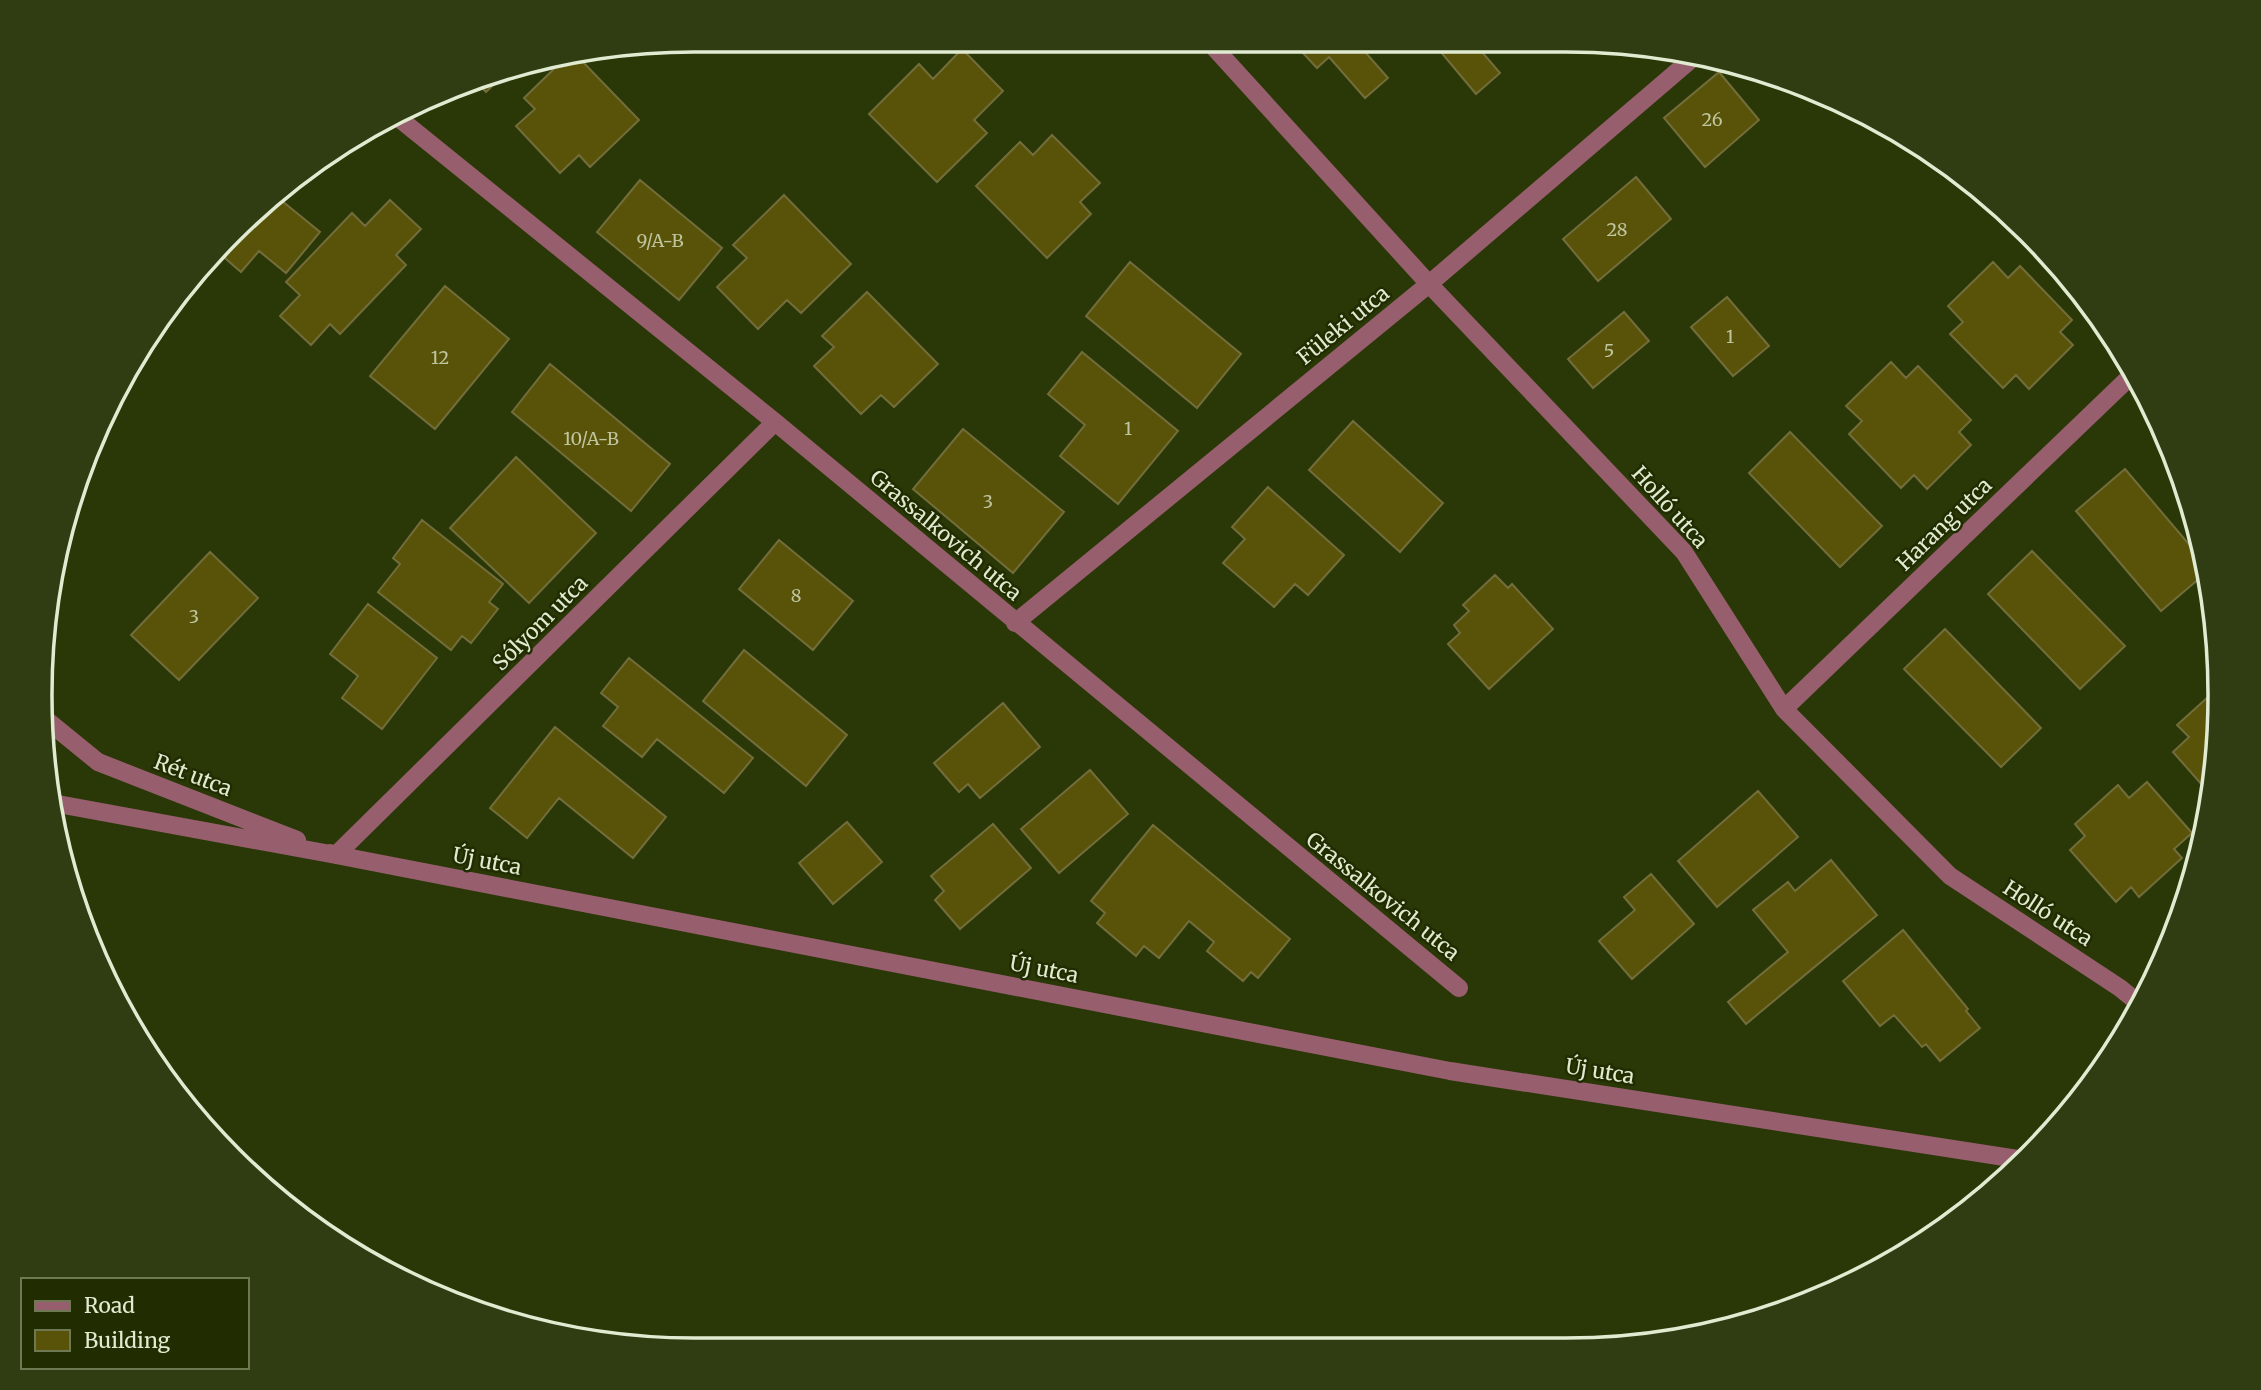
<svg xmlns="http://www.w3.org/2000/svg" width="2261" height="1390" viewBox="0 0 2261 1390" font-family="Merriweather,serif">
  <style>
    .building { fill: #595309; stroke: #726d3b; stroke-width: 2 }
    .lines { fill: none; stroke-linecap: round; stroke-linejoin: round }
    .street { stroke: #975e6d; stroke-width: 18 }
    .labels { text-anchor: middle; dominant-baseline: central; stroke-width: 5; stroke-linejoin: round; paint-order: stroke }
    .number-label { font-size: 18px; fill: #bfc59f }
    .street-label { font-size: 21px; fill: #e1ebd1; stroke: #212d00 }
    .rim { fill: none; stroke: #e1ebd1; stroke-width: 3.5 }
  </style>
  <rect width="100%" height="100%" fill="#2a3707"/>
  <path class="building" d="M1313,44H1358L1388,78L1365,98L1329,57L1317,68L1303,53Z
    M1435,45H1476L1500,73L1476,94Z
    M962,49L1003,91L974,120L987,133L937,182L869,114L919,64L933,79Z
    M580,59L639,120L590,167L579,155L560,173L516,126L535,109L524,98L560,63Z
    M508,71L486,92L475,80L485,75Z
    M1719,72L1759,120L1705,167L1664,118Z
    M1785,82L1805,87L1796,94Z
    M1052,135L1100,183L1080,202L1091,214L1047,258L976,186L1020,142L1033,155Z
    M1636,177L1671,219L1598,281L1563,239Z
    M640,180L722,248L679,300L597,232Z
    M784,195L851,264L801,313L787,300L758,329L717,287L747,258L733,245Z
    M276,196L320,232L286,273L259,251L241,272L219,253Z
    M390,200L421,229L396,255L406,265L340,334L330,324L311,345L280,316L300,295L286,282L352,213L365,226Z
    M1130,262L1241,354L1197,408L1086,316Z
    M1993,262L2008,278L2020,266L2072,320L2060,332L2073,345L2029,389L2016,375L2003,388L1950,334L1963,322L1948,306Z
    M445,286L509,339L435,429L370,376Z
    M867,292L938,364L894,407L881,395L861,414L814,366L834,347L822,336Z
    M1727,297L1769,346L1733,376L1691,327Z
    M1624,312L1649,341L1593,388L1568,359Z
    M1082,352L1178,431L1118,504L1060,456L1085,425L1048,394Z
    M1891,362L1906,378L1918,366L1971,420L1959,432L1971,445L1927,489L1914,475L1901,488L1849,434L1862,421L1846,406Z
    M550,364L670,464L631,511L512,412Z
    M1353,421L1443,503L1400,552L1309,470Z
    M963,429L1064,512L1013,573L913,489Z
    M1790,432L1882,526L1840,567L1749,473Z
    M516,457L596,533L529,603L450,528Z
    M2125,469L2204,562L2207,572L2161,611L2076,511Z
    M1268,487L1344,555L1308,595L1295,584L1274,607L1223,563L1245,539L1232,527Z
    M422,520L503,584L489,602L498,609L471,643L462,636L451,650L378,592L400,564L393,558Z
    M779,540L853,601L813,650L739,589Z
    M2032,551L2125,646L2080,689L1988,594Z
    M210,552L258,598L179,680L131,635Z
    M1495,575L1508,588L1512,584L1553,629L1489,689L1448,644L1460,633L1454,625L1469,611L1463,605Z
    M368,604L437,658L382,729L342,698L358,676L330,654Z
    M1945,629L2041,728L2001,767L1904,669Z
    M744,650L847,735L806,786L703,701Z
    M629,658L753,758L724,793L657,739L642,757L603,726L618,707L601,693Z
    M2218,688L2219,737L2210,794L2173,752L2189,737L2177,725Z
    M1003,703L1040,747L980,798L968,784L959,792L934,763Z
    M555,727L666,817L633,858L559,798L527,838L490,808Z
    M1090,770L1128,814L1059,873L1021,829Z
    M2147,782L2192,833L2174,849L2182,858L2139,897L2131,887L2116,902L2070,850L2085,836L2075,824L2118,785L2129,798Z
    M1758,791L1798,837L1717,907L1678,861Z
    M847,822L882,862L833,904L799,863Z
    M993,824L1031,868L960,929L935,900L944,891L931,876Z
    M1153,825L1290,939L1258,978L1251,972L1243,981L1207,951L1214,942L1189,921L1159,958L1144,946L1136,956L1097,923L1105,913L1091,901Z
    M1831,860L1877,915L1746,1024L1728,1002L1788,952L1753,910L1788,882L1795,891Z
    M1651,874L1694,924L1632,979L1599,941L1635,910L1624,897Z
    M1903,930L1968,1009L1966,1011L1980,1028L1940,1061L1926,1044L1922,1047L1894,1015L1880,1026L1843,981Z"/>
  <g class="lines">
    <path class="street" d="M1210,43L1429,284L1684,552L1784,709L1950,876L2120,988L2141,1005
      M401,120L775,422L1459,988
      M1015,623L1429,284L1694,57
      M1784,709L2135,372
      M44,718L98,762L297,840
      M58,804L336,855L1450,1071L2024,1160
      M330,853L336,855L775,422"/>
  </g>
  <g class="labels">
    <g class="number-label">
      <text x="1712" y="119">26</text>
      <text x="1617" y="229">28</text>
      <text x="660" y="240">9/A-B</text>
      <text x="1730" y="336">1</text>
      <text x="1609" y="350">5</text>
      <text x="440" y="357">12</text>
      <text x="1128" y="428">1</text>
      <text x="591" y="438">10/A-B</text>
      <text x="988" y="501">3</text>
      <text x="796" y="595">8</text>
      <text x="194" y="616">3</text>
    </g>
    <g class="street-label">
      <text transform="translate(1343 325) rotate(-39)">Füleki utca</text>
      <text transform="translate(1670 507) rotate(48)">Holló utca</text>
      <text transform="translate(1944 524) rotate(-44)">Harang utca</text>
      <text transform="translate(946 535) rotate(40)">Grassalkovich utca</text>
      <text transform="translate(540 623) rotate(-45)">Sólyom utca</text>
      <text transform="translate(193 775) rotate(21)">Rét utca</text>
      <text transform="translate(487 861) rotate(11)">Új utca</text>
      <text transform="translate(1383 896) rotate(39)">Grassalkovich utca</text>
      <text transform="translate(2048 913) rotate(33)">Holló utca</text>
      <text transform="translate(1044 969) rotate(11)">Új utca</text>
      <text transform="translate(1600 1071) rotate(9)">Új utca</text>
    </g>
  </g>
  <path d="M0 0H2261V1390H0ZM694 52H1566A642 642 0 0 1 2208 694V696A642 642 0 0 1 1566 1338H694A642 642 0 0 1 52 696V694A642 642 0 0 1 694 52Z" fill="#303c11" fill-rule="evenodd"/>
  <path class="rim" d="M694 52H1566A642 642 0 0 1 2208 694V696A642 642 0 0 1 1566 1338H694A642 642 0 0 1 52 696V694A642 642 0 0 1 694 52Z"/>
  <rect x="21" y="1278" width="228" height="91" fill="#212d00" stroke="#6e7954" stroke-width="2"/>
  <rect x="35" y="1301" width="35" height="10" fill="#975e6d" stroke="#6e7954" stroke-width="2"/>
  <text x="84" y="1313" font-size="21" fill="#e1ebd1">Road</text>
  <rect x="35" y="1330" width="35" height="21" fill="#595309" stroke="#6e7954" stroke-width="2"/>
  <text x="84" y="1348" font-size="21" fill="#e1ebd1">Building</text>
</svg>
